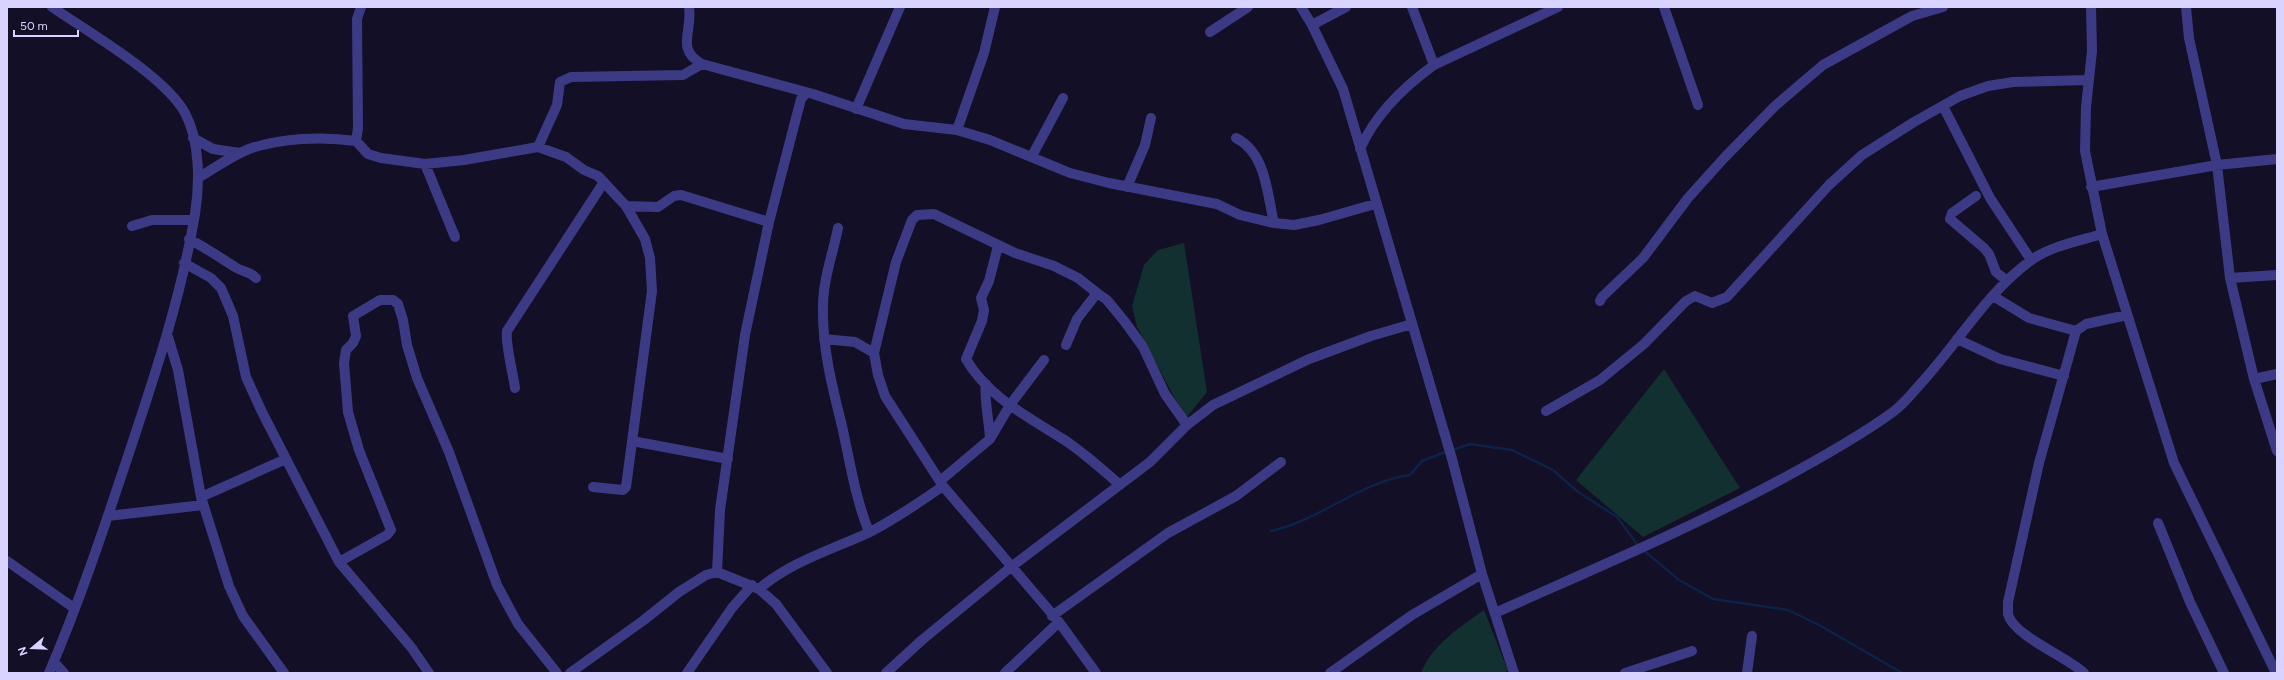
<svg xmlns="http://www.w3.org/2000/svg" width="2284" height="680" viewBox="0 0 2284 680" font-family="Figtree,sans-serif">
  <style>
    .green { fill: #12302f }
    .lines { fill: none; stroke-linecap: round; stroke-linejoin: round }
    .stream { stroke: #0c2248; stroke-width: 2.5 }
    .minor { stroke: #3d3a85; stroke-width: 10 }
  </style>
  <rect width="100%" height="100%" fill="#130f26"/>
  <path class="green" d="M1184,243L1207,392L1187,417L1174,397L1137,327L1132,306L1144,265L1158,250Z
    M1664,369L1740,488L1643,537L1576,480Z
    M1484,610L1508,671L1501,673H1421C1431,646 1461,626 1484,610Z"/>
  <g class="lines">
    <path class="stream" d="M1453,450L1470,444L1512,450L1553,470L1578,492L1617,517L1639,547
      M1271,531C1321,520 1359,482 1410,475L1422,461L1448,451
      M1643,550L1679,580L1713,599L1788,610L1821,626L1902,673"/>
    <path class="minor" d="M689,7C693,31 675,49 702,64L813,94L904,124L957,130L990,140L1070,173L1109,183L1217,204L1240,215L1274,223L1294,225L1319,220L1375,204
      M1301,7L1312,25L1343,89L1452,459L1482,574L1514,673
      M1412,7L1434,65
      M1664,7L1698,105
      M2091,7L2092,51L2086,107L2085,151L2102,234L2174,463L2276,673
      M2186,7L2189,38L2217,165L2230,278L2254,379L2277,451
      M1312,25L1346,7
      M1210,32L1248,7
      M1943,106L1990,198L2031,260
      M856,109L900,7
      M957,130L984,53L995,7
      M193,138L213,149L240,153
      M1236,138C1266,153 1267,193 1274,223
      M356,141L358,128L357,19L361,7
      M538,147L557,105L560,82L571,77L683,75L702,64
      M1360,149C1375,115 1405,86 1434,65L1558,7
      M1032,156L1063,98
      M425,164L455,237
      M198,178C215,168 231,156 249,149C281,138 322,136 356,141L368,154L381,158L425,164L464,160L538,147L566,157L584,170L598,176L626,206L645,239L650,258L652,291L626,487L623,490L593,487
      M1127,187L1145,145L1151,118
      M2091,187L2217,165L2277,159
      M1976,196L1952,213L1950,219L1984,248L1989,254L1996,272L2007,281
      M626,206L658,207L674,196L681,195L769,222
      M132,226L152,220H194
      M838,228C833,253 823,280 823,306C822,347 832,386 842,426C850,462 855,497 869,532
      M189,239C206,248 219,257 235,267C242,272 250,271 256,278
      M998,246L989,281L981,298L984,310L982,321L966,359C987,396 1028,417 1063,439C1083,452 1102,469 1120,485
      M184,263L211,278L221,288L233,316L246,377L262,412L339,562L411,647L429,673
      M2230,278L2277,275
      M1993,296L2029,318L2076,331
      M1600,301L1602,297L1643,258L1688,198L1725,157L1775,106L1823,65L1912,16L1943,7
      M168,337L178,370L201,497L229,586L243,616L284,673
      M824,339L855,342L874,353
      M1957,339L2000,359L2064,376
      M1066,345L1077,319L1097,293
      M2254,379L2277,374
      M986,384C983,392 990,427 990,439
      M515,388C513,373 505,343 507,331L604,182
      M1546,411L1600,380L1644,344L1686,301L1695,296L1712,303L1727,297L1829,185L1862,155L1914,122L1960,96L1988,86L2013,82L2088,80
      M632,441L728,459
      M940,481L990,439L1010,405L1044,360
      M201,497L286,459
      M108,516L203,505
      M2158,523L2190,602L2224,673
      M7,561L74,608
      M339,562L387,535L391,530L359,450L348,412L344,363L346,350L353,343L356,336L353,316L380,300H393L398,304L403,320L407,345L417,378L449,452L497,585L518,624L557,673
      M717,572L720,510L745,335L769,222L801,99L806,93
      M759,589C790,562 831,550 868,533C894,520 920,502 943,486
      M1495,613C1591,570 1687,530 1780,480C1819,459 1857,438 1893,412C1904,404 1914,391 1923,381C1959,341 1987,293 2030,261C2050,246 2079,241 2102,234
      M1052,616L1168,533L1236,496L1281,462
      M54,662L64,673
      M49,673C79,603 103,531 127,459C154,378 181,298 195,214C200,183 200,141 185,113C165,76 88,32 52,7
      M570,673L644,620L679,592L706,575L717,572L759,589L776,604L827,673
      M687,673L732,608L752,585
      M886,673L922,640L1011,567L1150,462L1187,425L1213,405L1309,359L1371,336L1412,324
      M1005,673L1059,622
      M1096,673L1059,622L943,486L885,396L878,375L874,353L896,262L912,220L917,215L934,214L1015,253L1054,266L1078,278L1097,293L1107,300L1125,322L1143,347L1165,394L1187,425
      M1330,673L1412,615L1482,574
      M1625,673L1692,651
      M1747,673L1752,636
      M2084,673C2068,657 2013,636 2008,614C2008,611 2008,606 2008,602L2039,463L2076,331L2086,324L2127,315"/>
  </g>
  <rect width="2284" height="680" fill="none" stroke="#d9d4ff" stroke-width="16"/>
  <g transform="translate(32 648) rotate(251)" stroke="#130f26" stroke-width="3" paint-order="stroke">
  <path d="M0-3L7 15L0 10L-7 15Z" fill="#d9d4ff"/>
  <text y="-6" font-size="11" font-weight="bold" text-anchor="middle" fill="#d9d4ff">N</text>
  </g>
  <path d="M14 30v6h64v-6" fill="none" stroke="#d9d4ff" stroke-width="2"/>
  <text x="20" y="30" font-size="12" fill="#d9d4ff" stroke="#130f26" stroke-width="3" paint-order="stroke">50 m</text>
</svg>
